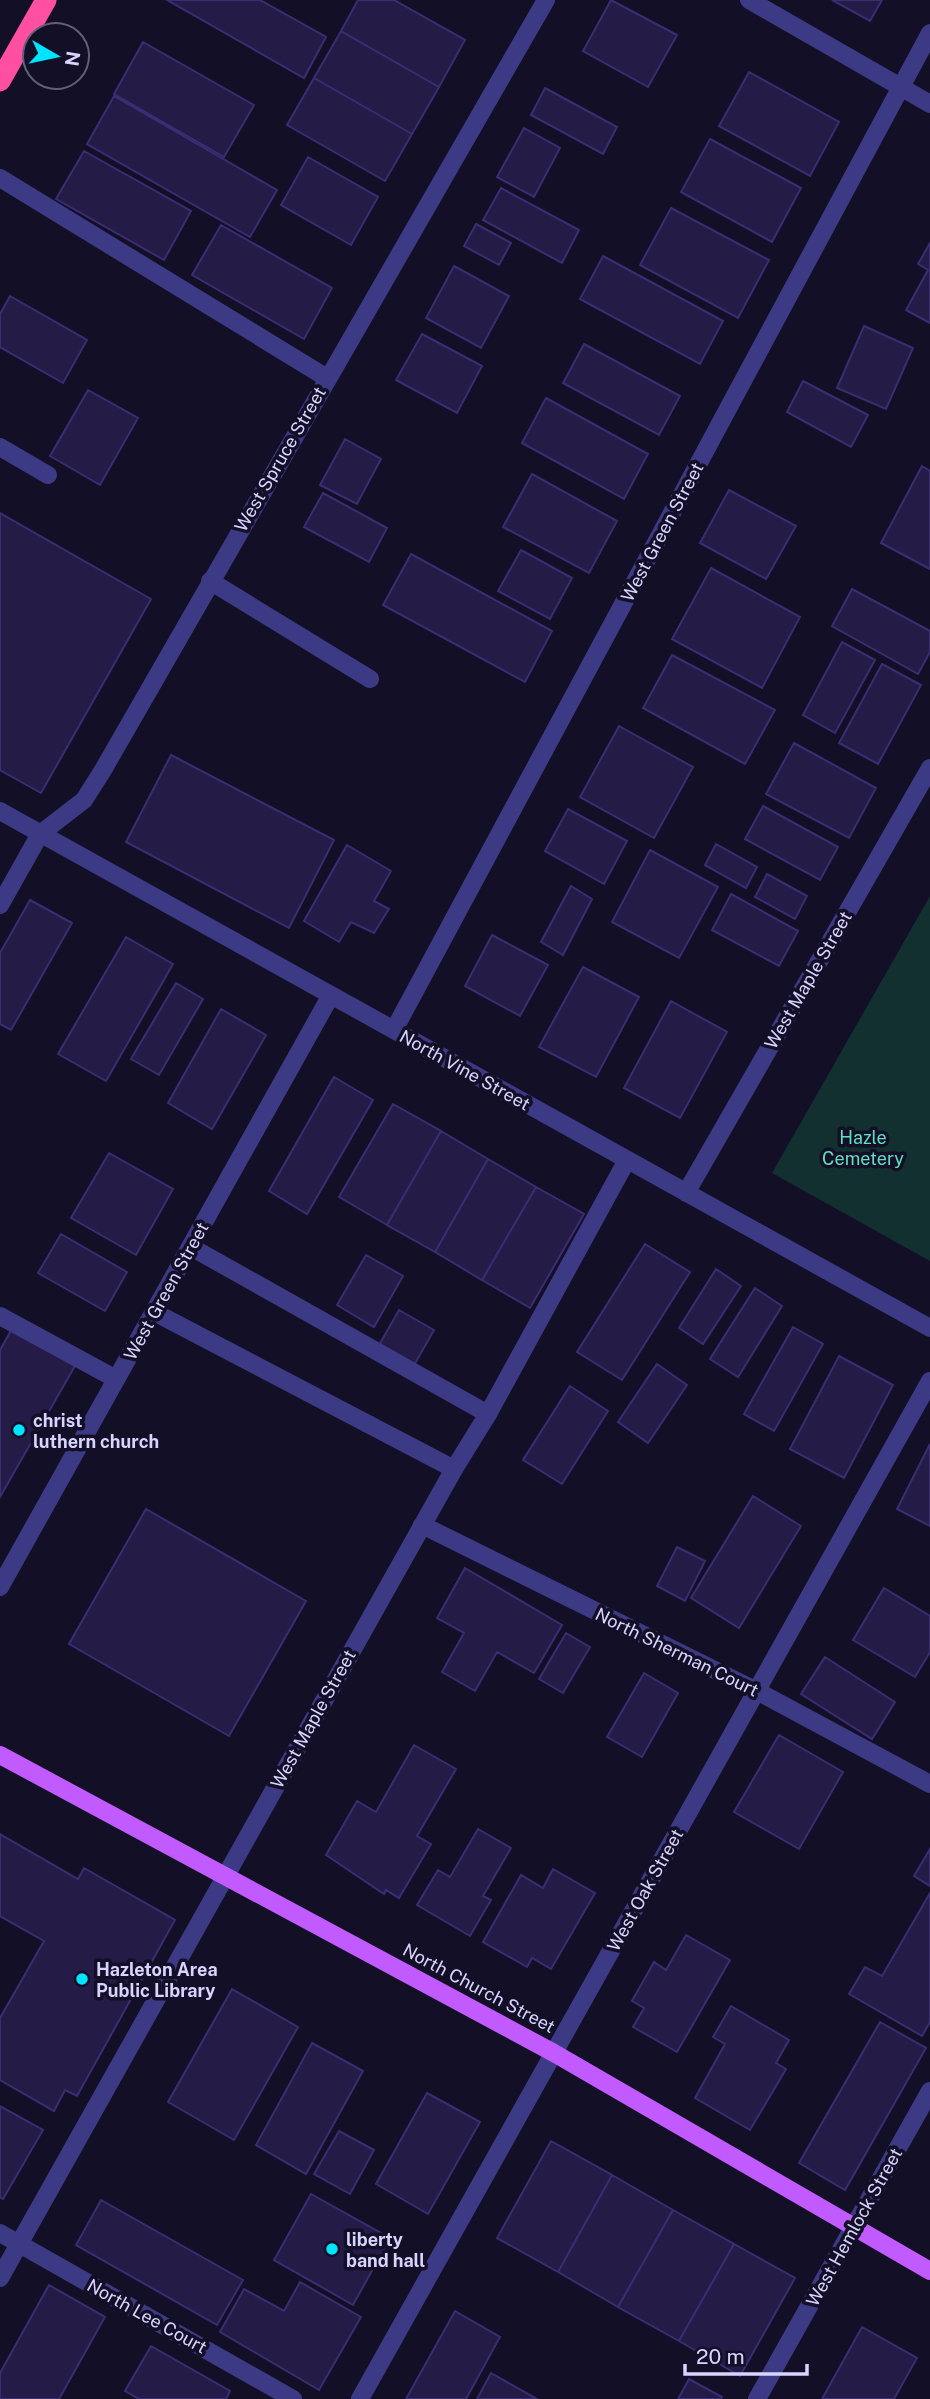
<svg xmlns="http://www.w3.org/2000/svg" width="930" height="2399" viewBox="0 0 930 2399" font-family="'Public Sans',sans-serif">
  <style>
    .green { fill: #12302f }
    .building { fill: #241b47; stroke: #3b2d73; stroke-width: 2 }
    .lines { fill: none; stroke-linecap: round; stroke-linejoin: round }
    .lane { stroke: #3d3a85; stroke-width: 18 }
    .street { stroke: #3d3a85; stroke-width: 18 }
    .primary { stroke: #c25bff; stroke-width: 18 }
    .highway { stroke: #ff4fa3; stroke-width: 21 }
    .poi-dot { fill: #00e5ff; stroke: #130f26; stroke-width: 2.5 }
    .labels { text-anchor: middle; dominant-baseline: central; stroke-width: 7; stroke-linejoin: round; paint-order: stroke }
    .street-label { font-size: 18px; fill: #d9d4ff; stroke: #130f26 }
    .park-label { font-size: 18px; fill: #5fe0c0; stroke: #130f26 }
    .poi-label { font-size: 18px; font-weight: bold; fill: #d9d4ff; stroke: #130f26; text-anchor: start }
  </style>
  <rect width="100%" height="100%" fill="#130f26"/>
  <path class="green" d="M930,896V1261L772,1173Z"/>
  <path class="building" d="M167,0H260L326,37L304,78Z
    M358,0H394L465,40L439,87L341,31Z
    M611,0L677,35L648,87L583,51Z
    M832,0H882L870,21Z
    M341,31L439,87L412,134L314,78Z
    M143,42L254,105L224,157L114,94Z
    M749,72L839,122L810,176L719,126Z
    M314,78L412,134L385,181L287,125Z
    M545,88L617,127L603,154L531,115Z
    M114,96L277,190L250,237L87,144Z
    M524,128L560,148L534,197L497,177Z
    M710,139L801,188L772,242L681,192Z
    M84,151L191,211L164,260L56,199Z
    M308,157L378,197L351,245L281,205Z
    M501,188L579,230L562,263L483,220Z
    M671,208L769,260L738,318L640,265Z
    M476,224L511,243L499,265L464,246Z
    M221,225L332,288L304,339L192,275Z
    M930,243V323L906,310L928,270L918,264Z
    M603,256L723,321L700,364L580,299Z
    M454,266L509,296L481,348L426,318Z
    M10,296L87,340L63,383L0,347V314Z
    M864,326L913,348L886,409L837,388Z
    M422,334L482,366L457,413L396,380Z
    M584,344L680,396L659,435L563,383Z
    M803,381L868,415L851,447L787,412Z
    M88,390L138,418L100,485L50,456Z
    M546,398L648,454L624,499L522,443Z
    M345,439L381,459L357,504L320,485Z
    M922,466L930,471V569L881,543Z
    M532,474L617,521L589,573L503,527Z
    M729,490L796,526L766,579L700,543Z
    M323,493L387,528L369,562L304,527Z
    M0,513L151,599L41,793L0,770Z
    M521,550L572,578L550,619L498,591Z
    M411,554L552,631L525,682L383,605Z
    M711,568L800,617L762,688L672,639Z
    M852,589L930,631V652L918,674L832,626Z
    M842,642L875,660L835,733L803,715Z
    M672,655L775,710L745,764L643,708Z
    M882,664L921,685L878,764L839,743Z
    M619,726L693,767L654,838L580,797Z
    M794,743L876,788L849,838L766,794Z
    M171,755L334,840L289,928L126,842Z
    M763,806L838,847L820,880L745,839Z
    M568,809L627,841L604,884L545,851Z
    M716,844L757,867L746,888L705,865Z
    M347,845L391,871L374,901L389,909L374,933L351,922L339,942L304,921Z
    M650,850L718,887L679,958L612,922Z
    M767,874L807,896L795,919L755,897Z
    M571,886L592,899L563,955L541,942Z
    M731,894L798,931L779,966L712,930Z
    M30,900L72,923L11,1030L0,1024V953Z
    M492,935L548,965L520,1016L465,986Z
    M126,937L173,964L106,1081L58,1054Z
    M583,967L639,997L596,1077L539,1047Z
    M176,983L203,999L159,1075L131,1059Z
    M671,1001L727,1032L680,1118L624,1088Z
    M221,1009L266,1035L212,1129L168,1103Z
    M334,1077L373,1100L307,1214L269,1191Z
    M393,1104L441,1131L387,1225L339,1197Z
    M441,1131L488,1159L435,1252L387,1225Z
    M109,1153L173,1189L136,1255L71,1218Z
    M488,1159L536,1187L482,1280L435,1252Z
    M536,1187L584,1214L530,1308L482,1280Z
    M61,1234L127,1272L105,1311L38,1273Z
    M645,1244L690,1272L622,1380L577,1352Z
    M366,1255L403,1276L374,1327L337,1305Z
    M716,1269L741,1286L703,1344L679,1328Z
    M755,1288L782,1306L738,1377L710,1359Z
    M399,1310L434,1330L413,1367L378,1347Z
    M13,1327L76,1364L0,1497V1350Z
    M793,1327L823,1344L774,1431L744,1414Z
    M839,1356L893,1385L844,1478L790,1449Z
    M657,1364L687,1385L648,1443L618,1422Z
    M570,1386L608,1411L562,1484L523,1460Z
    M930,1444V1526L897,1509Z
    M753,1496L801,1526L739,1628L691,1598Z
    M146,1509L306,1601L229,1736L69,1644Z
    M677,1547L705,1561L685,1601L657,1586Z
    M465,1568L562,1625L534,1673L497,1652L475,1691L442,1672L464,1633L437,1618Z
    M884,1588L930,1616V1652L915,1677L853,1640Z
    M566,1633L590,1647L563,1693L539,1679Z
    M825,1657L895,1702L872,1739L801,1694Z
    M644,1673L678,1693L642,1757L607,1737Z
    M779,1735L843,1772L799,1849L734,1812Z
    M414,1745L456,1769L417,1836L431,1844L399,1898L386,1890L384,1894L326,1855L357,1801L376,1812Z
    M478,1829L511,1848L483,1896L491,1900L470,1936L417,1905L438,1870L450,1877Z
    M0,1834L78,1879L84,1868L175,1920L77,2096L65,2090L54,2111L0,2080V2018L44,1941L0,1916Z
    M930,1849V1886L914,1876Z
    M553,1869L595,1893L551,1969L532,1958L527,1967L483,1942L521,1875L543,1888Z
    M930,1893V2022L922,2036L849,1994L865,1967L882,1976Z
    M686,1935L730,1960L677,2052L633,2027L644,2008L632,2001L654,1962L666,1970Z
    M232,1989L298,2027L234,2140L168,2102Z
    M731,2006L789,2040L776,2063L786,2069L750,2130L695,2098L725,2044L713,2037Z
    M880,2022L926,2048L845,2190L799,2163Z
    M312,2043L363,2071L306,2174L256,2145Z
    M427,2093L480,2122L428,2214L376,2184Z
    M0,2106L43,2130L3,2199L0,2197Z
    M339,2131L374,2150L350,2194L314,2174Z
    M551,2141L612,2175L558,2272L497,2238Z
    M612,2175L673,2210L618,2307L558,2272Z
    M311,2194L390,2238L353,2305L274,2260Z
    M101,2200L243,2280L217,2325L76,2245Z
    M673,2210L734,2244L679,2341L618,2307Z
    M734,2244L795,2278L740,2376L679,2341Z
    M300,2282L361,2317L319,2390L220,2332L244,2289L284,2311Z
    M49,2285L105,2317L59,2399H0V2373Z
    M455,2311L500,2337L466,2399H406Z
    M862,2327L917,2358L894,2399H822Z
    M151,2346L230,2391L226,2399H139L125,2391Z
    M491,2373L537,2399H477Z
    M689,2379L722,2397L721,2399H678Z"/>
  <g class="lines">
    <path class="lane" d="M0,178L327,378
      M0,447L48,475
      M210,581L370,679
      M191,1247L488,1414
      M154,1312L454,1469
      M0,1316L116,1379
      M422,1525L757,1691L930,1784
      M0,2233L293,2399"/>
    <path class="street" d="M749,0L930,104
      M0,811L930,1328
      M0,905L40,834L84,800L103,770L546,0
      M394,1030L930,33
      M686,1193L930,768
      M0,1587L331,995
      M0,2278L454,1469L488,1414L627,1160
      M360,2399L930,1381
      M757,2399L930,2091"/>
    <path class="primary" d="M0,1755L554,2053L930,2271"/>
    <path class="highway" d="M0,81L46,0"/>
  </g>
  <g class="poi-dot">
    <circle cx="19" cy="1430" r="7"/>
    <circle cx="82" cy="1979" r="7"/>
    <circle cx="332" cy="2249" r="7"/>
  </g>
  <g class="labels">
    <g class="street-label">
      <text transform="translate(280 459) rotate(-60)">West Spruce Street</text>
      <text transform="translate(662 532) rotate(-62)">West Green Street</text>
      <text transform="translate(808 980) rotate(-60)">West Maple Street</text>
      <text transform="translate(465 1070) rotate(29)">North Vine Street</text>
      <text transform="translate(166 1291) rotate(-61)">West Green Street</text>
      <text transform="translate(677 1652) rotate(26)">North Sherman Court</text>
      <text transform="translate(313 1719) rotate(-61)">West Maple Street</text>
      <text transform="translate(645 1890) rotate(-61)">West Oak Street</text>
      <text transform="translate(479 1988) rotate(28)">North Church Street</text>
      <text transform="translate(854 2227) rotate(-61)">West Hemlock Street</text>
      <text transform="translate(147 2316) rotate(29)">North Lee Court</text>
    </g>
    <g class="park-label">
      <text x="863" y="1137">Hazle<tspan x="863" dy="21">Cemetery</tspan></text>
    </g>
    <g class="poi-label">
      <text x="33" y="1420">christ<tspan x="33" dy="21">luthern church</tspan></text>
      <text x="96" y="1969">Hazleton Area<tspan x="96" dy="21">Public Library</tspan></text>
      <text x="346" y="2239">liberty<tspan x="346" dy="21">band hall</tspan></text>
    </g>
  </g>
  <g transform="translate(56 56) rotate(99)"><circle r="33" fill="#130f26" stroke="#625e7d" stroke-width="2"/>
  <path d="M0-5L12 26L0 18L-12 26Z" fill="#00e5ff"/>
  <text y="-10" font-size="19" font-weight="bold" text-anchor="middle" fill="#d9d4ff">N</text>
  </g>
  <path d="M685 2364v10h122v-10" fill="none" stroke="#d9d4ff" stroke-width="3.5"/>
  <text x="696" y="2364" font-size="21" fill="#d9d4ff" stroke="#130f26" stroke-width="5" paint-order="stroke">20 m</text>
</svg>
